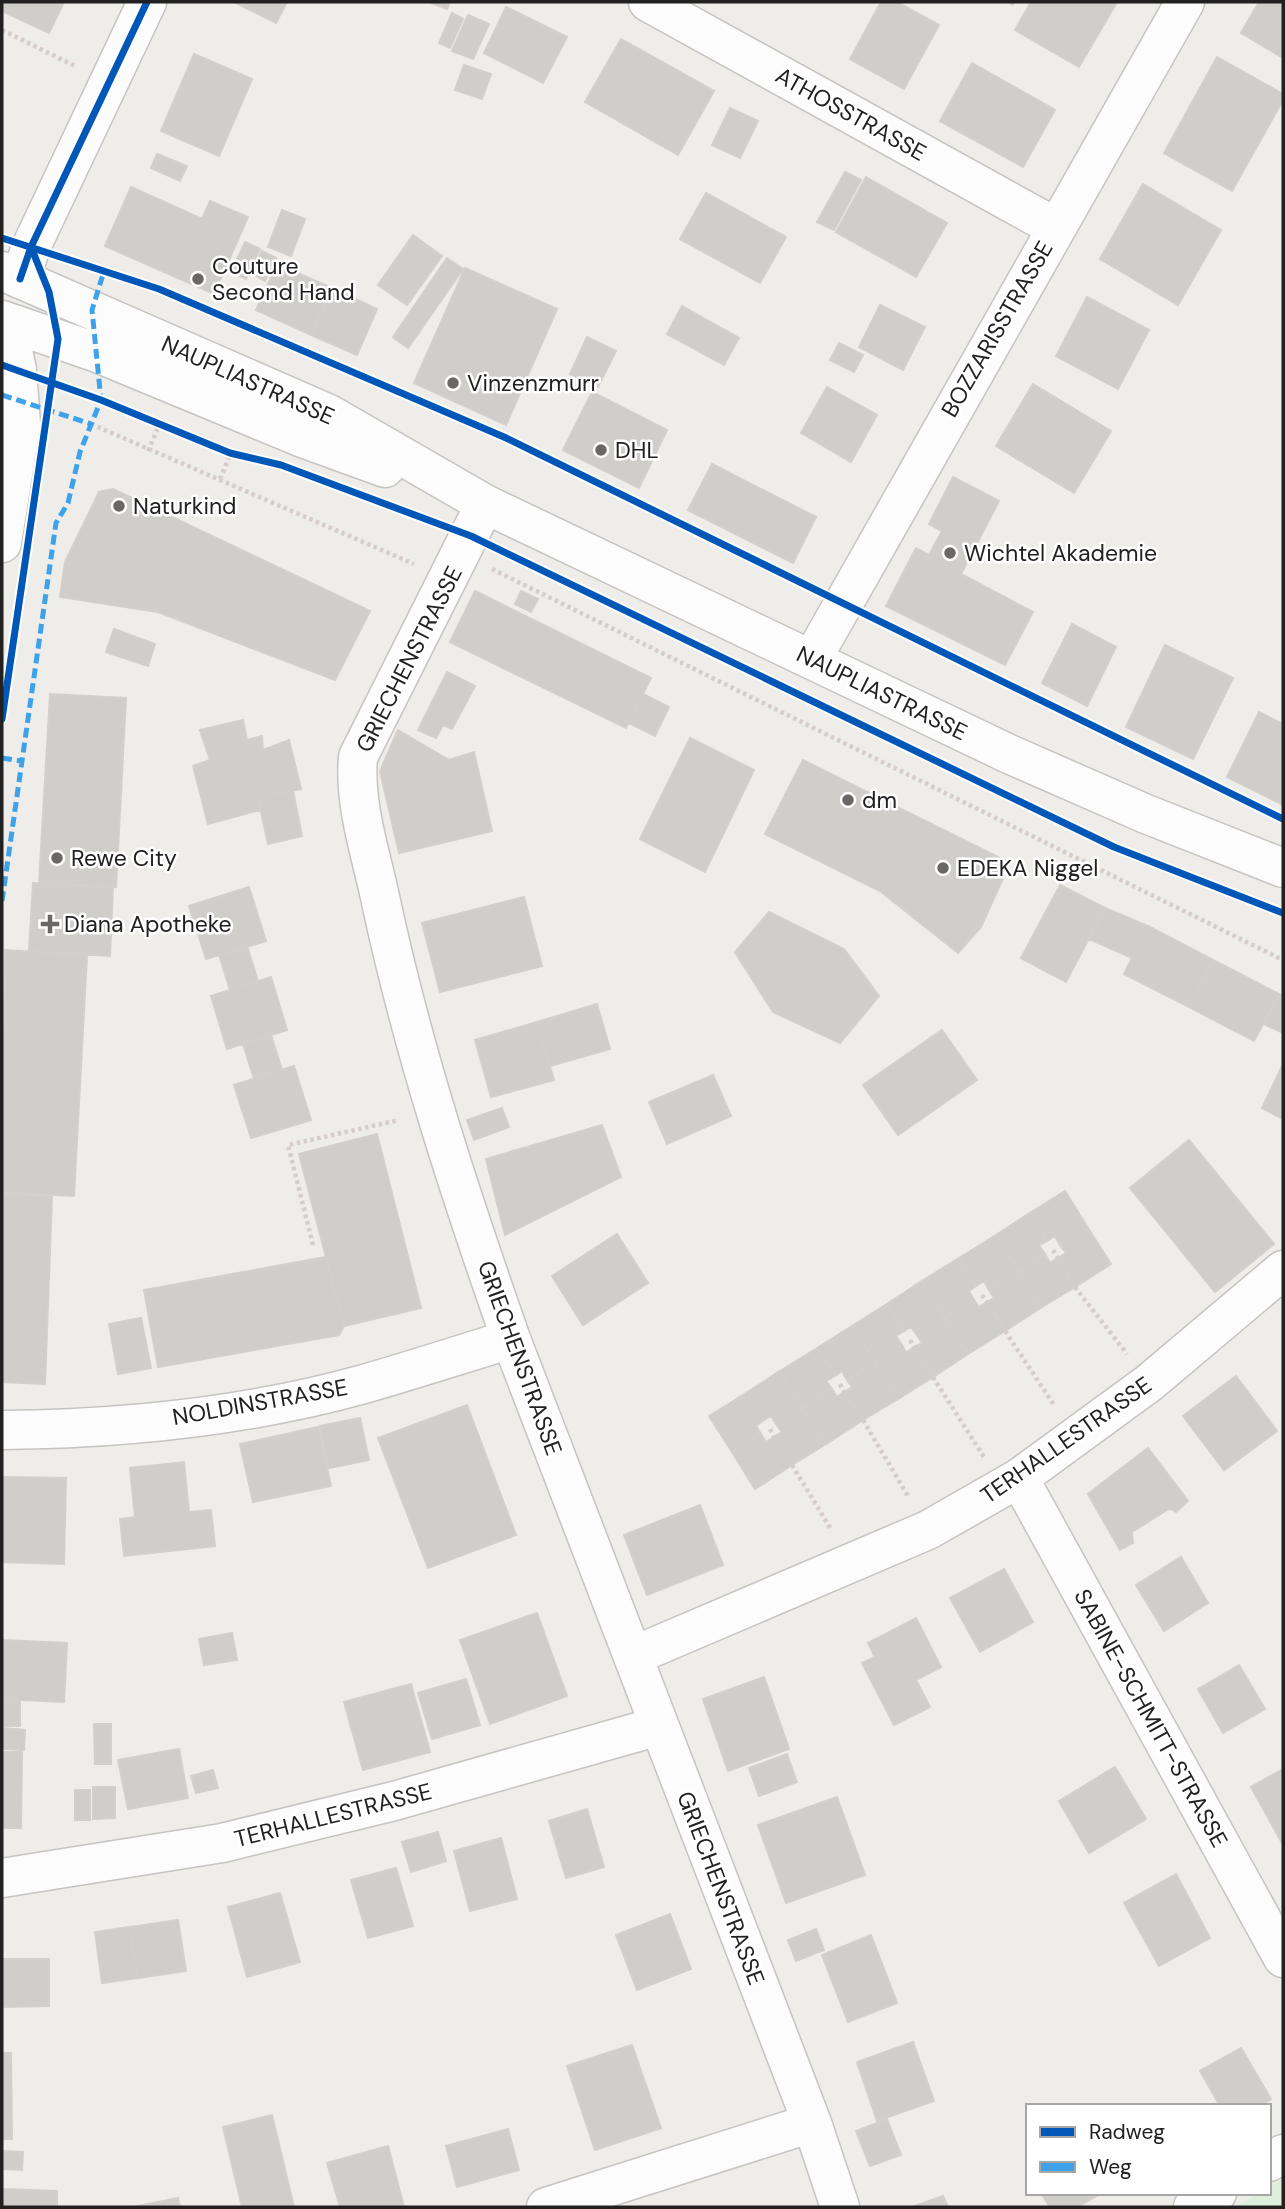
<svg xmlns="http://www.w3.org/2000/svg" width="1285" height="2209" viewBox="0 0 1285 2209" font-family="'DM Sans',sans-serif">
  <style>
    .park { fill: #dcf0dc }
    .building { fill: #d0cecb; stroke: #d2cfcc; stroke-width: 2 }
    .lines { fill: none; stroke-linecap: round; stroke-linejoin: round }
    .minor-casing { stroke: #c5c4c2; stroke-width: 41 }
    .tertiary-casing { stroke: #c5c4c2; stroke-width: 41 }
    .path { stroke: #d6ccca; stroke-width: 4.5; stroke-dasharray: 3.5 3.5; stroke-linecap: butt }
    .minor { stroke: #fdfcfc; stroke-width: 38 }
    .tertiary { stroke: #fdfcfc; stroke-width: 38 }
    .quiet { stroke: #3ea2ea; stroke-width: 5; stroke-dasharray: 10 5; stroke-linecap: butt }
    .cycleway-casing { stroke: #fff; stroke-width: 11 }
    .cycleway { stroke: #0057b8; stroke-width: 7 }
    .poi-dot { fill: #696867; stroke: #fff; stroke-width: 2.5 }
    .labels { text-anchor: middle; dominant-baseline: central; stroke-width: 5; stroke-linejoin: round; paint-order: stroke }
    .street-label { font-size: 23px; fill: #212121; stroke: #fff }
    .poi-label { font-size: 23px; fill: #212121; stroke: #fff; text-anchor: start }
  </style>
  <rect width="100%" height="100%" fill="#efedea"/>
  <path class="park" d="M1283,2179V2207H1235L1259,2193H1269V2187Z"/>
  <path class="building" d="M2,2H64L49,33L2,11Z
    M234,2H287L276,23Z
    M429,2H450L447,9Z
    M881,2H897L939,25L904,89L850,59Z
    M1031,2H1117L1079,67L1015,30Z
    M1259,2H1283V58L1241,33Z
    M506,7L567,37L543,83L484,53Z
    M452,13L463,19L450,48L439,43Z
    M468,15L489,24L473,59L452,51Z
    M621,39L714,91L678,155L585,102Z
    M194,54L252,79L219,156L161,131Z
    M1217,57L1283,94V100L1232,191L1164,153Z
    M972,63L1055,110L1023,167L940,121Z
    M464,65L491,74L482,99L455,90Z
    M730,108L758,121L740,158L712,145Z
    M157,154L187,166L180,181L151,168Z
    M845,172L861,180L834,230L817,222Z
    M866,177L947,223L916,277L836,232Z
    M1143,184L1221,230L1178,305L1100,259Z
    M131,187L202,219L210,201L248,217L214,294L105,246Z
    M706,193L786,237L760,283L680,239Z
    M282,210L305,219L291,256L268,247Z
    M413,235L442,256L407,305L378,285Z
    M245,242L260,249L246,279L231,272Z
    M262,251L276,258L265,281L251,273Z
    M447,258L463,269L408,348L393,337Z
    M277,264L332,288L311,335L256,310Z
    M465,268L557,309L506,425L414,383Z
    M332,288L377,309L357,355L311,335Z
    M1087,297L1149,330L1118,389L1056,356Z
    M880,305L925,327L903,370L859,347Z
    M682,306L739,338L724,365L667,334Z
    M587,337L616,351L598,387L570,374Z
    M839,343L863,355L854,372L830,360Z
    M1033,384L1111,431L1074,493L996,446Z
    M827,387L877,415L851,462L801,433Z
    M592,392L667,430L639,488L563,450Z
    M712,464L816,517L793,563L688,510Z
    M953,477L999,501L961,574L1033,612L1005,665L886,606L916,548L929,555L942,531L929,524Z
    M113,489L370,611L335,680L158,612L60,597L65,562L99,492Z
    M475,591L651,678L626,728L450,642Z
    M521,591L538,599L531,612L515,604Z
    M1072,624L1116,647L1087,706L1042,683Z
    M114,629L155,644L148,666L106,652Z
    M1165,645L1233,678L1193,759L1126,727Z
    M447,672L475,686L452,729L443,725L436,738L418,730Z
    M50,694L126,698L116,887L39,883Z
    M643,694L669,707L655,736L629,723Z
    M1259,712L1283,724V805L1227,777Z
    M243,720L247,740L262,736L263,750L289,740L301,789L258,798L260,810L208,824L193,766L210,760L200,730Z
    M398,730L449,760L474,752L492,831L399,853L380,771Z
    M690,738L754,770L705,872L640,839Z
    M803,760L1010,863L981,927L958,953L880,891L765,834Z
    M293,791L302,836L268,844L258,798Z
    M33,883L113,887L110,956L29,951Z
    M1060,885L1105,908L1066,982L1021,958Z
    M249,887L266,941L206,959L189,906Z
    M524,897L542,966L440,992L422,923Z
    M1105,908L1148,926L1132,958L1089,939Z
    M769,912L844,949L879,996L840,1043L773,1012L735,952Z
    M1148,926L1213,960L1189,1007L1124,974Z
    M247,946L258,981L230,990L219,955Z
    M5,950L87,955L74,1196L2,1192Z
    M1213,960L1279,994L1254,1041L1189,1007Z
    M271,977L287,1030L227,1049L211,996Z
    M1279,994L1283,996V1033L1264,1024Z
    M597,1004L610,1049L550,1066L537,1022Z
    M537,1022L554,1080L491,1097L475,1040Z
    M942,1030L977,1080L898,1135L863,1085Z
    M271,1035L282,1070L254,1079L243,1044Z
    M1283,1064V1119L1262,1108Z
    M294,1066L311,1120L251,1138L234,1085Z
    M713,1075L731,1116L667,1144L649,1102Z
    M502,1108L509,1127L474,1140L467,1120Z
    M602,1125L621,1177L505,1235L486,1159Z
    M377,1134L421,1308L344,1326L299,1154Z
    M1189,1140L1274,1244L1215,1292L1130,1188Z
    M1065,1191L1088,1228L1060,1245L1055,1236L1047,1241L1030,1213Z
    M2,1194L52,1197L45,1384L2,1382Z
    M1030,1213L1047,1241L1039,1245L1045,1254L1019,1271L996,1235Z
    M1088,1228L1111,1264L1075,1287L1058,1258L1066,1253L1060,1245Z
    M617,1234L648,1283L583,1325L552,1276Z
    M996,1235L1019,1271L989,1290L984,1281L976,1286L959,1258Z
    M1045,1254L1050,1263L1058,1258L1075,1287L1042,1307L1019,1271Z
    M326,1257L344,1326L339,1335L158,1367L144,1290Z
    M959,1258L976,1286L969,1291L974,1300L945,1318L922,1281Z
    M1019,1271L1042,1307L1005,1331L987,1302L994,1298L989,1290Z
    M922,1281L945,1318L917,1335L911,1327L904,1331L887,1304Z
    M974,1300L979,1307L987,1302L1005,1331L968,1354L945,1318Z
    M887,1304L904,1331L896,1336L902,1345L875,1362L852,1326Z
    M141,1318L151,1368L118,1374L109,1324Z
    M945,1318L968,1354L933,1377L914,1347L922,1343L917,1335Z
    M852,1326L875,1362L847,1380L842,1371L835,1376L817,1348Z
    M902,1345L906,1353L914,1347L933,1377L898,1399L875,1362Z
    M817,1348L835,1376L826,1381L832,1389L803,1408L780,1371Z
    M875,1362L898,1399L863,1420L844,1392L852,1387L847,1380Z
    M780,1371L803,1408L776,1424L771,1416L764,1420L746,1393Z
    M1236,1376L1277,1431L1224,1470L1183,1416Z
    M832,1389L837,1397L844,1392L863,1420L826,1444L803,1408Z
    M746,1393L764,1420L756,1426L761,1434L732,1452L709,1416Z
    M467,1405L516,1535L428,1568L378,1438Z
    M803,1408L826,1444L792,1465L774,1437L782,1432L776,1424Z
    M360,1418L369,1460L329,1468L320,1426Z
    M318,1427L331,1486L253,1502L240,1444Z
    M761,1434L766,1442L774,1437L792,1465L755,1489L732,1452Z
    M1148,1448L1188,1501L1176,1512L1170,1508L1132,1532L1133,1543L1120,1550L1088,1494Z
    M184,1462L189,1512L211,1510L215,1546L124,1556L120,1519L135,1517L130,1468Z
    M2,1477L66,1478L64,1564L2,1562Z
    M700,1505L723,1565L647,1595L624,1535Z
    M1181,1557L1208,1603L1164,1631L1136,1585Z
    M1004,1569L1033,1622L980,1652L950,1598Z
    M537,1613L567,1696L490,1724L460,1640Z
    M916,1618L941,1667L916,1680L930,1707L894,1725L862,1663L875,1657L868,1643Z
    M232,1633L237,1660L204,1665L199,1639Z
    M2,1640L67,1643L64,1702L2,1699Z
    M1239,1665L1265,1709L1223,1733L1198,1689Z
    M764,1677L789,1749L728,1771L703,1699Z
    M466,1679L480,1725L432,1739L418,1693Z
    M411,1684L430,1752L363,1770L344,1702Z
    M2,1701H20V1726H2Z
    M94,1724H111V1764H95Z
    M2,1728L25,1730L24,1750L2,1749Z
    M179,1749L188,1798L128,1809L118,1760Z
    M2,1752H22L21,1828H2Z
    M787,1754L797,1782L759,1796L749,1768Z
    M1115,1767L1146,1819L1089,1853L1059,1801Z
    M1283,1769V1843H1282L1251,1787Z
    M213,1770L218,1788L196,1793L191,1776Z
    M93,1787H115V1818L93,1819Z
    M75,1790H90V1820H75Z
    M837,1797L865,1875L786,1903L758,1825Z
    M587,1809L604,1867L566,1878L549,1821Z
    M438,1832L446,1861L411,1872L402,1842Z
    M501,1838L517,1899L470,1911L454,1851Z
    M396,1868L413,1926L368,1938L351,1880Z
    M1176,1874L1210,1938L1159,1966L1124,1903Z
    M280,1893L300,1962L247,1977L228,1907Z
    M670,1914L691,1969L637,1990L616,1935Z
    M178,1920L186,1971L138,1978L130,1927Z
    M130,1927L138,1978L102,1983L95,1932Z
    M816,1929L824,1950L796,1961L788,1940Z
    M871,1935L897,2003L848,2022L822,1955Z
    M2,1959H49V2006L2,2007Z
    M913,2042L934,2101L877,2121L857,2062Z
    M632,2045L661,2128L595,2150L567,2066Z
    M1241,2048L1271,2099L1260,2106H1220L1200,2071Z
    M2,2053H11L12,2139H2Z
    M272,2115L294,2207H242L223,2127Z
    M887,2119L901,2155L870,2166L856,2131Z
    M508,2129L519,2170L457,2187L446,2146Z
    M388,2146L404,2207H340L327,2163Z
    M2,2151L23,2152L22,2170L2,2169Z
    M2,2189L57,2191V2207H2Z
    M1041,2193H1097L1098,2195L1077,2207H1050Z
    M943,2196L948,2207H912Z
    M178,2198L180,2207H133Z"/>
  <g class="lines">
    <defs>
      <path id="minor" d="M648,2L1055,227
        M20,279L31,247L147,2
        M485,504L358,757C354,804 370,851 380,897C412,1048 460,1194 511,1339L812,2123L840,2207
        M812,659L1185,2
        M2,1430C121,1429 249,1416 364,1384C413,1370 462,1354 511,1339
        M1019,1478L1283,1958
        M633,1656L928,1530L1019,1478L1149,1383L1283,1270
        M2,1878L222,1843L394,1801L659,1726
        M1269,2162L1283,2154
        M546,2207L812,2123
        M1193,2207L1217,2193"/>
      <path id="tertiary" d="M2,271L329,414L485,504L1009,754L1146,814L1283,868
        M2,320L95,352L305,439L385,468
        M2,543L21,424L17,370L7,322"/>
    </defs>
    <use href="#minor" class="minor-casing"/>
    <use href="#tertiary" class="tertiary-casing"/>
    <path class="path" d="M1011,5L1013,2
      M2,30L75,66
      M91,424L414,564
      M148,451L161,421
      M220,479L232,451
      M492,569L1283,960
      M313,1245L288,1145L399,1120
      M1053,1250L1058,1258
      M1075,1287L1127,1354
      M982,1295L987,1302
      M1005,1331L1054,1405
      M910,1340L914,1347
      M933,1377L984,1457
      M840,1384L844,1392
      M863,1420L908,1496
      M770,1429L774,1437
      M792,1465L832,1531"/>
    <use href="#minor" class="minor"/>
    <use href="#tertiary" class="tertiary"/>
    <path class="quiet" d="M2,395L91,424
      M2,758L22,761
      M2,901L56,523L68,503L80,452L101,400L92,310L104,271"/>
    <defs>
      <path id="cycleway" d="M2,238L159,289L504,437L1283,819
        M20,279L31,247L147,2
        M2,365L101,400L230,453L281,465L471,536L1114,847L1283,913
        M2,719L58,339L49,292L31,247"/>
    </defs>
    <use href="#cycleway" class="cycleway-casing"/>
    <use href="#cycleway" class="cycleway"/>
  </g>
  <g class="poi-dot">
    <circle cx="198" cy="279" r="7"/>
    <circle cx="453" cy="383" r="7"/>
    <circle cx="601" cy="450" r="7"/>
    <circle cx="119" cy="506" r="7"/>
    <circle cx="950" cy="553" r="7"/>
    <circle cx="848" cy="800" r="7"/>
    <circle cx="57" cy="858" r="7"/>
    <circle cx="943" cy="868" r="7"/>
    <path d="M46.5 913.5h7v7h7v7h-7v7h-7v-7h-7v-7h7z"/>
  </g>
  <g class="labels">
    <g class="street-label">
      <text transform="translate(851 114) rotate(29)">ATHOSSTRASSE</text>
      <text transform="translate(997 329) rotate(-60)">BOZZARISSTRASSE</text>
      <text transform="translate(248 380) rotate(24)">NAUPLIASTRASSE</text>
      <text transform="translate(409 659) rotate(-63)">GRIECHENSTRASSE</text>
      <text transform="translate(882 693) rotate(26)">NAUPLIASTRASSE</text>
      <text transform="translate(520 1358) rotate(70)">GRIECHENSTRASSE</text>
      <text transform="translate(260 1402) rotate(-10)">NOLDINSTRASSE</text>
      <text transform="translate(1066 1440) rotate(-35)">TERHALLESTRASSE</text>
      <text transform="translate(1151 1718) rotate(61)">SABINE-SCHMITT-STRASSE</text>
      <text transform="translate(333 1815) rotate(-14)">TERHALLESTRASSE</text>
      <text transform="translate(721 1888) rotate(69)">GRIECHENSTRASSE</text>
    </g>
    <g class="poi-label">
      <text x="212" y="266">Couture<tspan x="212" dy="26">Second Hand</tspan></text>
      <text x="467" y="383">Vinzenzmurr</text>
      <text x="615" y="450">DHL</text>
      <text x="133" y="506">Naturkind</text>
      <text x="964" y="553">Wichtel Akademie</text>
      <text x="862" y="800">dm</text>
      <text x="71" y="858">Rewe City</text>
      <text x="957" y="868">EDEKA Niggel</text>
      <text x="64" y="924">Diana Apotheke</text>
    </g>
  </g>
  <rect width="1285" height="2209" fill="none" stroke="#212121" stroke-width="7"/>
  <rect x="1026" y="2104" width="245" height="91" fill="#ffffff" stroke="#a6a6a6" stroke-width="2"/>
  <rect x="1040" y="2127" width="35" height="10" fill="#0057b8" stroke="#a6a6a6" stroke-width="2"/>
  <text x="1089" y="2139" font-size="21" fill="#212121">Radweg</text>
  <rect x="1040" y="2162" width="35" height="10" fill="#3ea2ea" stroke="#a6a6a6" stroke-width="2"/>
  <text x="1089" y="2174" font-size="21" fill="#212121">Weg</text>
</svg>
